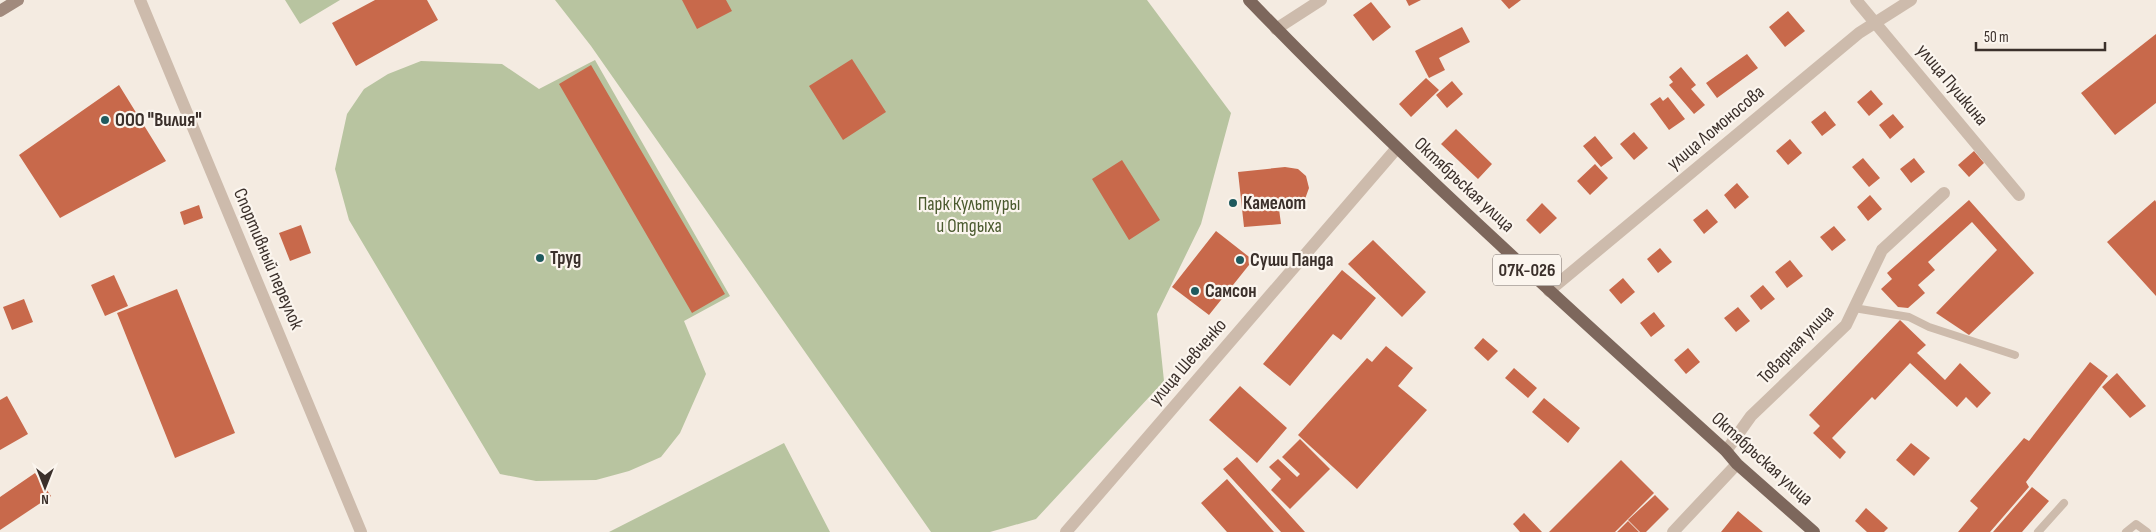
<svg xmlns="http://www.w3.org/2000/svg" width="2156" height="532" viewBox="0 0 2156 532" font-family="'Sofia Sans Condensed',sans-serif">
  <style>
    .green { fill: #b8c4a0 }
    .building { fill: #c8694b }
    .lines { fill: none; stroke-linecap: round; stroke-linejoin: round }
    .service { stroke: #cdbbac; stroke-width: 8 }
    .minor { stroke: #cdbbac; stroke-width: 12 }
    .tertiary { stroke: #cdbbac; stroke-width: 12 }
    .secondary { stroke: #a18a7d; stroke-width: 12 }
    .primary { stroke: #7d675c; stroke-width: 12 }
    .poi-dot { fill: #1f5a5e; stroke: #fbf5ee; stroke-width: 2 }
    .labels { text-anchor: middle; dominant-baseline: central; stroke-width: 4.5; stroke-linejoin: round; paint-order: stroke }
    .shield { fill: #fbf5ee; stroke: #756b66; stroke-width: 1 }
    .shield-label { font-size: 18px; font-weight: bold; fill: #3b302b }
    .street-label { font-size: 19px; fill: #3b302b; stroke: #fbf5ee }
    .poi-label { font-size: 19px; font-weight: bold; fill: #3b302b; stroke: #fbf5ee; text-anchor: start }
    .park-label { font-size: 19px; fill: #4a5a2e; stroke: #fbf5ee }
  </style>
  <rect width="100%" height="100%" fill="#f4ebe1"/>
  <path class="green" d="M285,0H340L300,24Z
    M555,0H1147L1231,113L1201,224L1157,314L1164,381L1036,519L990,532H931L591,46Z
    M595,60L730,296L684,321L706,374L680,433L661,457L629,471L596,480L536,481L500,474L349,220L335,169L347,114L364,89L388,74L421,61L502,64L539,89Z
    M784,443L830,532H609Z"/>
  <path class="building" d="M375,0H427L438,20L356,66L332,23Z
    M682,0H726L732,11L697,29Z
    M1406,0H1421L1409,6Z
    M1501,0H1521L1509,9Z
    M1371,2L1391,27L1373,41L1353,15Z
    M1788,11L1805,31L1785,47L1769,27Z
    M1462,27L1470,42L1439,58L1445,70L1429,78L1415,51Z
    M2156,34V103L2115,135L2081,93Z
    M1747,54L1758,68L1717,98L1706,83Z
    M852,59L886,112L843,140L809,86Z
    M591,65L725,294L692,313L559,84Z
    M1681,67L1696,85L1691,89L1705,105L1694,114L1669,85L1673,82L1669,77Z
    M1426,78L1439,90L1411,117L1399,104Z
    M1452,81L1463,94L1447,108L1436,95Z
    M119,85L166,161L60,218L19,155Z
    M1871,90L1883,104L1869,116L1857,102Z
    M1660,97L1663,101L1668,97L1685,119L1669,130L1650,104Z
    M1825,111L1836,125L1822,136L1811,122Z
    M1893,114L1904,127L1890,139L1879,125Z
    M1456,129L1492,164L1478,179L1441,144Z
    M1634,132L1648,148L1634,160L1620,144Z
    M1595,136L1613,158L1601,167L1583,146Z
    M1790,139L1802,153L1788,165L1776,151Z
    M1974,151L1984,163L1969,177L1958,165Z
    M1863,158L1880,178L1869,187L1852,167Z
    M1914,158L1925,172L1911,183L1900,169Z
    M1122,160L1160,220L1129,240L1092,179Z
    M1595,164L1608,178L1590,195L1577,181Z
    M1285,167L1298,169L1306,176L1309,188L1305,199L1296,206L1279,209L1281,224L1244,227L1238,172Z
    M1737,183L1749,197L1735,209L1724,195Z
    M1870,195L1882,209L1868,221L1857,207Z
    M1969,200L2034,273L1969,335L1936,313L1997,250L1972,222L1928,262L1935,270L1918,285L1925,293L1908,308L1898,307L1881,289L1892,279L1887,273Z
    M2155,200L2156,202V296L2107,242Z
    M1542,203L1557,218L1540,234L1526,220Z
    M199,205L203,218L184,225L180,212Z
    M1707,209L1718,222L1704,234L1693,220Z
    M301,225L311,253L290,261L279,233Z
    M1834,226L1846,240L1832,251L1820,237Z
    M1216,231L1253,260L1209,315L1172,287Z
    M1373,240L1426,292L1402,317L1348,264Z
    M1660,248L1672,262L1658,273L1647,259Z
    M1790,260L1803,276L1787,288L1775,272Z
    M1342,270L1376,298L1341,340L1333,334L1290,386L1263,364Z
    M114,275L128,306L105,316L91,285Z
    M1623,278L1635,292L1621,304L1609,290Z
    M1763,285L1775,299L1761,310L1750,296Z
    M177,289L235,433L175,458L117,313Z
    M24,299L33,322L12,330L3,307Z
    M1738,307L1750,321L1736,332L1724,318Z
    M1654,312L1665,326L1651,337L1640,323Z
    M1900,320L1926,345L1917,353L1945,380L1960,363L1991,393L1977,408L1966,397L1957,407L1910,363L1875,400L1872,397L1832,438L1846,452L1840,459L1813,433L1820,426L1809,415Z
    M1483,338L1498,351L1488,361L1474,348Z
    M1386,346L1413,368L1398,386L1427,410L1357,489L1298,435L1367,358L1372,362Z
    M1688,348L1700,362L1686,374L1674,360Z
    M2090,362L2108,376L2026,482L2029,487L1990,532H1958L1978,508L1970,501L2024,438L2029,441Z
    M1514,368L1537,388L1528,398L1505,378Z
    M2117,373L2146,406L2130,418L2102,387Z
    M1240,386L1287,428L1257,463L1209,420Z
    M7,396L28,434L0,450V400Z
    M1544,398L1580,428L1568,443L1532,412Z
    M1300,439L1330,469L1290,509L1271,490L1281,479L1269,467L1278,459L1297,477L1300,474L1282,457Z
    M1911,443L1930,458L1914,476L1896,460Z
    M1237,457L1305,532H1281L1223,469Z
    M1621,460L1654,493L1615,532H1549Z
    M35,473L51,496L0,530V497Z
    M1227,479L1274,532H1227L1201,503Z
    M2032,487L2049,501L2022,532H1993Z
    M1655,495L1669,509L1646,532H1640L1628,520Z
    M1866,508L1888,528L1884,532H1867L1855,521Z
    M1738,511L1763,532H1721Z
    M1524,513L1542,532H1520L1513,524Z
    M1628,521L1639,532H1617Z"/>
  <g class="lines">
    <path class="service" d="M1854,308L1909,317L1929,327L2015,355
      M2038,532L2064,503
      M2126,532L2136,524L2147,532"/>
    <path class="minor" d="M140,0L361,532
      M1856,0L2019,195
      M1276,29L1321,0
      M1549,291L1859,33L1911,0
      M1726,451L1751,416L1846,325L1882,250L1944,193
      M1673,532L1737,464"/>
    <path class="tertiary" d="M1066,532L1397,148"/>
    <path class="secondary" d="M0,11L18,0"/>
    <path class="primary" d="M1249,0C1401,158 1564,304 1726,451L1737,464L1814,532"/>
  </g>
  <g class="poi-dot">
    <circle cx="105" cy="120" r="5"/>
    <circle cx="1233" cy="203" r="5"/>
    <circle cx="540" cy="258" r="5"/>
    <circle cx="1240" cy="260" r="5"/>
    <circle cx="1195" cy="291" r="5"/>
  </g>
  <g class="labels">
    <rect class="shield" x="1493" y="254.5" width="68" height="31" rx="4"/>
    <g class="shield-label">
      <text x="1527" y="270">07К-026</text>
    </g>
    <g class="street-label">
      <text transform="translate(1952 85) rotate(50)">улица Пушкина</text>
      <text transform="translate(1716 128) rotate(-40)">улица Ломоносова</text>
      <text transform="translate(1464 185) rotate(43)">Октябрьская улица</text>
      <text transform="translate(268 259) rotate(67)">Спортивный переулок</text>
      <text transform="translate(1796 345) rotate(-46)">Товарная улица</text>
      <text transform="translate(1188 362) rotate(-49)">улица Шевченко</text>
      <text transform="translate(1762 459) rotate(42)">Октябрьская улица</text>
    </g>
    <g class="poi-label">
      <text x="115" y="120">ООО "Вилия"</text>
      <text x="1243" y="203">Камелот</text>
      <text x="550" y="258">Труд</text>
      <text x="1250" y="260">Суши Панда</text>
      <text x="1205" y="291">Самсон</text>
    </g>
    <g class="park-label">
      <text x="969" y="204">Парк Культуры<tspan x="969" dy="22">и Отдыха</tspan></text>
    </g>
  </g>
  <g transform="translate(45 487) rotate(180)" stroke="#fbf5ee" stroke-width="4" paint-order="stroke">
  <path d="M0-4L9 19L0 12L-9 19Z" fill="#3b302b"/>
  <text y="-8" font-size="14" font-weight="bold" text-anchor="middle" fill="#3b302b">N</text>
  </g>
  <path d="M1976 42v8h129v-8" fill="none" stroke="#3b302b" stroke-width="2.5"/>
  <text x="1984" y="42" font-size="15" fill="#3b302b" stroke="#fbf5ee" stroke-width="4" paint-order="stroke">50 m</text>
</svg>
